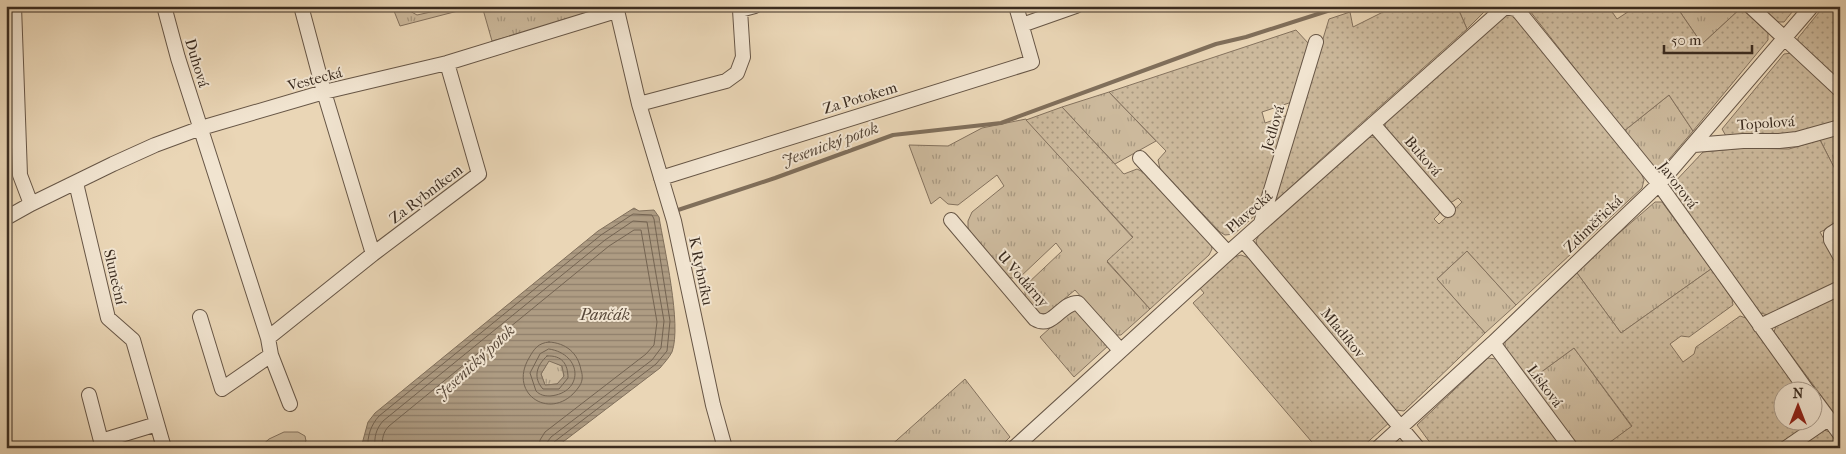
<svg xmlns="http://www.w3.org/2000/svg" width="1846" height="454" viewBox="0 0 1846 454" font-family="'IM FELL French Canon',serif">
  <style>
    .grass { fill: url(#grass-tufts); stroke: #84725e }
    .garden { fill: url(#garden-dots); stroke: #84725e }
    .water { fill: url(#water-rules); stroke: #806f5b; fill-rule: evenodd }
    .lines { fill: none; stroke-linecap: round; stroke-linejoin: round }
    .shore { stroke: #746452; stroke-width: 1 }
    .stream { stroke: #806f5b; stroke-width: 4 }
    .minor-casing { stroke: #675646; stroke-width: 16 }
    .minor { stroke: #f1e4d0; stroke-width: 14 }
    .labels { text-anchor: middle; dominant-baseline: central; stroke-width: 4; stroke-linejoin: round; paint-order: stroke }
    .street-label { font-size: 15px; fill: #3b2c20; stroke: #f1e4d0 }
    .water-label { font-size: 16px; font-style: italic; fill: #584839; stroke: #f1e4d0 }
  </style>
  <defs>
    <pattern id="grass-tufts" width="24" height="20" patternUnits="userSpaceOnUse" patternTransform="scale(1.25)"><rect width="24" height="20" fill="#ccb99c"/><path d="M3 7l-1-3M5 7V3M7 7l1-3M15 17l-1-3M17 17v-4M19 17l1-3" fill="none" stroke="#a7977f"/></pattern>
    <pattern id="garden-dots" width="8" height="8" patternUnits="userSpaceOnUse" patternTransform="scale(1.25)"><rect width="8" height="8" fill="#ccb99c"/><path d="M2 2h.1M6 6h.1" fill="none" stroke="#a7977f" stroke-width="1.8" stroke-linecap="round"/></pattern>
    <pattern id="water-rules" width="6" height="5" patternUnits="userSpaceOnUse" patternTransform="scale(1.25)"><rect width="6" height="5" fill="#ae9c83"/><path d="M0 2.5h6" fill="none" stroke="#8f7f6b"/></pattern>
  </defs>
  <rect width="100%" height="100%" fill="#ead6b6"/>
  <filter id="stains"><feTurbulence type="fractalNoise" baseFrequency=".004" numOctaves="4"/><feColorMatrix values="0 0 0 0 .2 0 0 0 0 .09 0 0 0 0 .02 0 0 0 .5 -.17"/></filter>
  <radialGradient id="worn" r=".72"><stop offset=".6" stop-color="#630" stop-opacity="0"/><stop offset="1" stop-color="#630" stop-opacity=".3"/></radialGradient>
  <path class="grass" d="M392,6H401L417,15L458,6H477L400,26Z
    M482,6H599L600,12L492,41Z
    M1457,6H1490L1467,29Z
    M1676,6H1739L1741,8L1702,44Z
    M1109,92L1156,141L1115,164L1062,107Z
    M1669,95L1693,131L1664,165L1656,168L1651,164L1624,131Z
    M1026,119L1133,238L1107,262L1150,309L1121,335H1115L1075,290L1046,314L1038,313C1030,304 1022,298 1026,285L1062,251L1056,243L1019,278H1012L1007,277L969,232L968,227V221L972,212L1004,186L997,175L958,205L948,204L940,197L931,204L909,145L948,146L982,128Z
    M1840,134V179L1820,140Z
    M1655,202H1662L1711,269L1621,333L1577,273L1611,240Z
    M1467,251L1516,305L1485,333L1437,279Z
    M1076,310L1109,345L1074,377L1040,337L1069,311Z
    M1574,348L1632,427L1602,448H1578L1529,381Z
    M549,360L562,366L564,377L557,384L545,385L541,374Z
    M965,379L1010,437L999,448H888Z
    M284,432H298L305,436L306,441L301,448H259L269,439Z"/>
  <path class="garden" d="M1395,6H1457L1467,29C1402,87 1337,144 1273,203L1329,19L1350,12L1353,27Z
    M1526,6H1608L1617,19L1637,6H1664L1667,10L1676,6L1702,44L1741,8L1768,33V40L1693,131L1669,95L1624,131Z
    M1758,6H1797L1784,22H1776Z
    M1824,6H1840V83L1798,45V38Z
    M1510,13L1517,16L1641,173L1644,180L1642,188L1516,305L1467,251L1437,279L1485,333L1404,411L1396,410L1258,249L1256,241L1259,234L1365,138L1373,137L1379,140L1440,209L1439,214L1434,219L1439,224L1462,202L1458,198L1452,202H1447L1387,133L1385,125L1388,118L1502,15Z
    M1296,30L1309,44L1292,102L1262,112L1265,123L1288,115L1259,212L1234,234L1225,235L1220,232L1160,169L1158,160L1166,151L1109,92Z
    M1792,53L1840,97V120L1787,135L1726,136L1722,129L1784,54Z
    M1062,107L1124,174L1137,169L1145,173L1211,243L1212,249L1209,255L1150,309L1107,261L1133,237L1026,120Z
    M1820,140L1840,179V223L1820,232L1840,268V281L1768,315L1760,313L1671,191V186L1703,152L1745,148L1789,149Z
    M1241,255L1249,258L1390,422L1361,448H1317L1193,303L1204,293L1199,287L1234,257Z
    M1711,269L1732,299L1733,305L1689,337L1681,336L1670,344L1683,362L1694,354L1696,347L1740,316L1746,318L1799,391L1784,392V422H1814V411L1816,414L1814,421L1776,448H1602L1632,426L1574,348L1529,381L1505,349V342L1577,273L1621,333Z
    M1840,295V421L1774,332L1776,326Z
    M1488,358L1496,359L1562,448H1434L1417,425Z
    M1824,430L1830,432L1840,448H1799Z"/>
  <path class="water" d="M634,208L639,211L654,210L659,217C664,247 682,325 672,352C669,358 664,363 660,368L555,448H365L362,444L368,422L375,413L598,231ZM549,361L562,366L564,376L557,384L545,385L541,374Z"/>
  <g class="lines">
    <path class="shore" d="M549,342C566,343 578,353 581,370C583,376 583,382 578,388C553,423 507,395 529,358C534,349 538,343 549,342Z
      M549,349C583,354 584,393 550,396C544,396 540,395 536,391L530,373L540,354Z
      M547,356C562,355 568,364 568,378L559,389H543C533,378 536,366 547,356Z
      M368,448C367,436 371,425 379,416L601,235L633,214L652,215L654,219L670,321L667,351L656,364L554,442L553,448
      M375,448C374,437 376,429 383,421L605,240L633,221L647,222L664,321L661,348L652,360L551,437L548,441L546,448
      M382,448C382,439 383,432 389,426L609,246L634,230H641L657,322L654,345L646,354L545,432L540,440L539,448"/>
    <path class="stream" d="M675,211L775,178L893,135L1001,123L1216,44L1246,37L1343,6"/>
    <defs>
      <path id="minor" d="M14,6L20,175L31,204
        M164,6L178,58L268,338L271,355L290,404
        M301,6L324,92L373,254
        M616,6L639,104L674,221L713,405L725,448
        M1750,6L1840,90
        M1022,25L1076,6
        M639,104L726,81L737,73L743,57L740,10L755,6
        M1373,124L1448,210
        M1694,145L1743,141H1779L1797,139L1840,127
        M1140,158L1228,253
        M661,178L1032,62L1016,6
        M76,183L108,318L133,340L164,448
        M6,218L31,204L113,164L155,145L201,128L324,92L447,63L616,11
        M951,220L1035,319C1053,330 1061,302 1078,303L1120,350
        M1261,223L1316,42
        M1837,230L1831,234V240L1840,256
        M1243,240L1418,448
        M200,317L222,389L271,355
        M1760,326L1840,288
        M268,338L373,254L479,174L447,63
        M1493,343L1571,448
        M89,395L101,441L157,424
        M1814,399L1840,434
        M1014,448L1228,253L1505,7L1516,9L1520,13L1659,184L1808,392
        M1378,448L1493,343L1659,184L1812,6
        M1786,448L1828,419"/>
    </defs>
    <use href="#minor" class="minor-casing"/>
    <use href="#minor" class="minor"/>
  </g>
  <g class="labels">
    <g class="street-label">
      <text transform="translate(197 63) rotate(73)">Duhová</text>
      <text transform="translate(315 79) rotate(-15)">Vestecká</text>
      <text transform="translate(860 98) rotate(-17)">Za Potokem</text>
      <text transform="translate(1766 123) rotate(-4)">Topolová</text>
      <text transform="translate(1273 128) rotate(-73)">Jedlová</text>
      <text transform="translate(1423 156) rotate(49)">Buková</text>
      <text transform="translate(1678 185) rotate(53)">Javorová</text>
      <text transform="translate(426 194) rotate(-37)">Za Rybníkem</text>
      <text transform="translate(1249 212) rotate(-41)">Plavecká</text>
      <text transform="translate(1593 224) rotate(-44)">Zdiměřická</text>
      <text transform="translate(701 271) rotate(78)">K Rybníku</text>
      <text transform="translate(115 277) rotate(77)">Sluneční</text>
      <text transform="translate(1023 279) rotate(49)">U Vodárny</text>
      <text transform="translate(1343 333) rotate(50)">Mladíkov</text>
      <text transform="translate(1545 386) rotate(53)">Lísková</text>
    </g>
    <g class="water-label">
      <text transform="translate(830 144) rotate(-20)">Jesenický potok</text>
      <text x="605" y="314">Pančák</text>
      <text transform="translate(475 362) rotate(-43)">Jesenický potok</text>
    </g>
  </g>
  <rect width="1846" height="454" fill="none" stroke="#ead6b6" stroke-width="25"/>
  <rect x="8" y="8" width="1831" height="439" fill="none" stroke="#3b2c20" stroke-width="2.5"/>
  <rect x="12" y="12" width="1821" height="429" fill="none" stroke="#3b2c20"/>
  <g transform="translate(1798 406)"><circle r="24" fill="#f1e4d0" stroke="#a89a8a"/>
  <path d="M0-4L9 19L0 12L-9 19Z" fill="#8f2418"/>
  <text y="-8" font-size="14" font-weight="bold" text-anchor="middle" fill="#3b2c20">N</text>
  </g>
  <path d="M1664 45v8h88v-8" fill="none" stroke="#3b2c20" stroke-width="2.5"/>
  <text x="1671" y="45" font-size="15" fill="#3b2c20" stroke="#f1e4d0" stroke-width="4" paint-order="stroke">50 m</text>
  <rect width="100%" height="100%" filter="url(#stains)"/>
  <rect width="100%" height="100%" fill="url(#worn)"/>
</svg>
